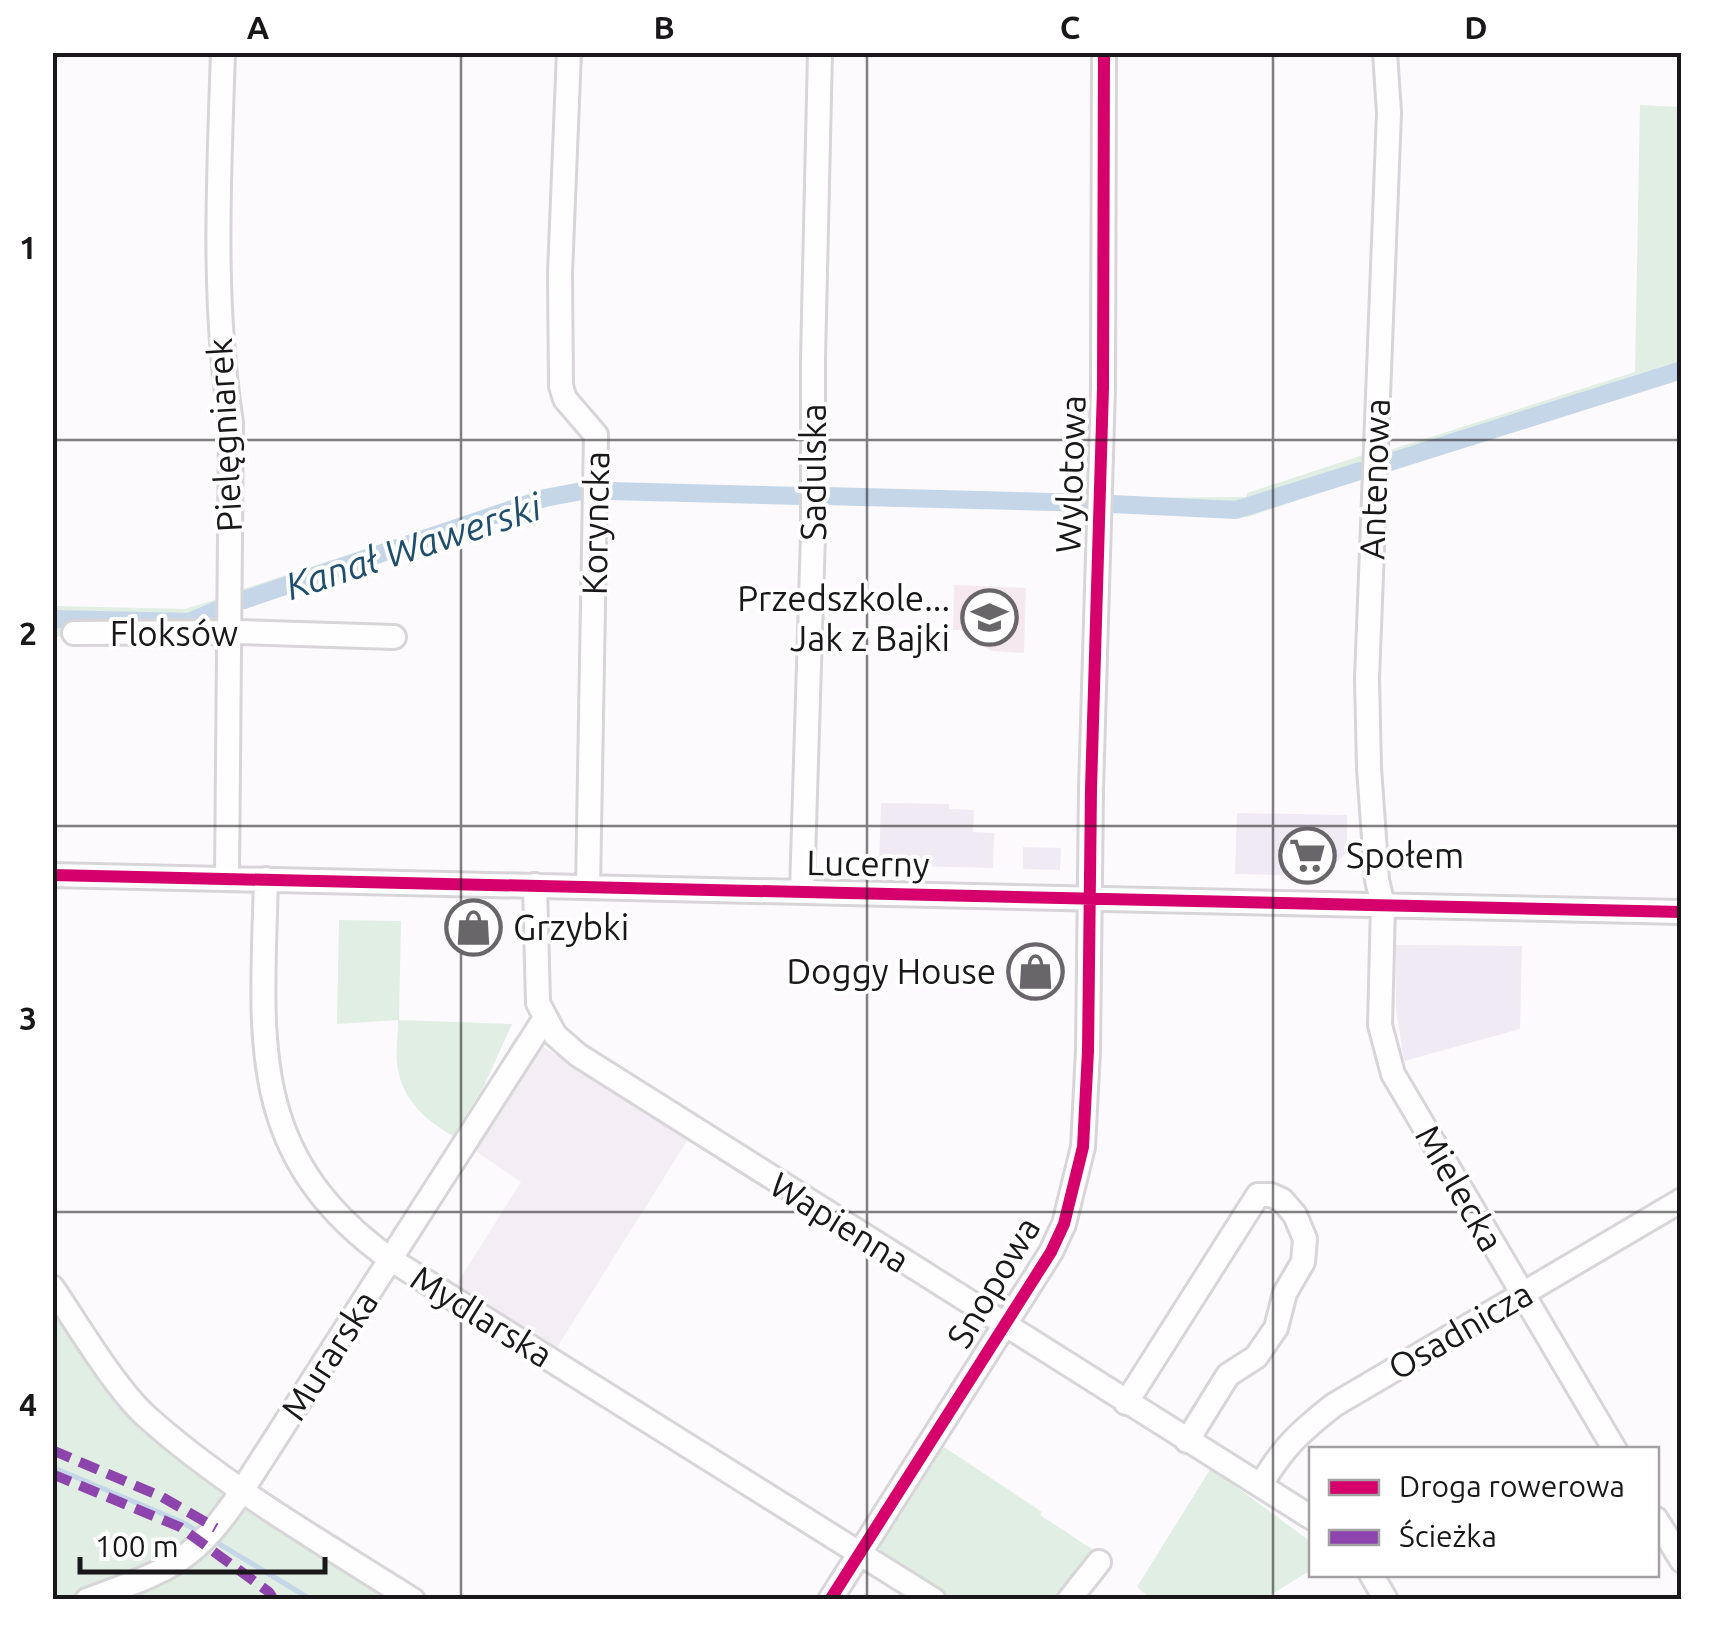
<svg xmlns="http://www.w3.org/2000/svg" width="1734" height="1652" viewBox="0 0 1734 1652" font-family="Ubuntu,sans-serif">
  <style>
    .commercial { fill: #f0eaf4 }
    .built { fill: #f5edf6 }
    .education { fill: #f5e9ef }
    .green { fill: #e0eee3 }
    .lines { fill: none; stroke-linecap: round; stroke-linejoin: round }
    .stream { stroke: #c4d6e8; stroke-width: 5 }
    .canal { stroke: #c4d6e8; stroke-width: 18 }
    .minor-casing { stroke: #d8d5d8; stroke-width: 28 }
    .minor { stroke: #fffeff; stroke-width: 22 }
    .quiet { stroke: #8e44ad; stroke-width: 10; stroke-dasharray: 20 10; stroke-linecap: butt }
    .cycleway-casing { stroke: #fff; stroke-width: 19 }
    .cycleway { stroke: #d6006c; stroke-width: 12 }
    .grid { fill: none; stroke: #191719; stroke-width: 2.5; stroke-opacity: 0.55 }
    .labels { text-anchor: middle; dominant-baseline: central; stroke-width: 8; stroke-linejoin: round; paint-order: stroke }
    .street-label { font-size: 35px; fill: #191719; stroke: #fff }
    .poi-label { font-size: 35px; fill: #191719; stroke: #fff; text-anchor: end }
    .water-label { font-size: 38px; font-style: italic; fill: #204e6f; stroke: #fff }
    .neatline { fill: none; stroke: #191719; stroke-width: 4 }
    .grid-label { font-size: 32px; text-anchor: middle; font-weight: bold; fill: #191719 }
  </style>
  <rect width="100%" height="100%" fill="#fdfafe"/>
  <path class="commercial" d="M881,803L949,804V809L974,810L973,832L994,833L993,868L879,865Z
    M1237,813L1347,815V852L1322,876L1235,874Z
    M1023,847L1061,848L1060,870L1023,869Z
    M1395,945L1522,946L1520,1029L1404,1061L1396,1009Z"/>
  <path class="built" d="M540,1045L689,1138L556,1349L456,1285L521,1182L474,1150Z"/>
  <path class="education" d="M954,585L1026,588L1024,653L991,651L960,630H953Z"/>
  <path class="green" d="M1640,105L1681,107V374L1390,467V450L1635,372Z
    M1363,455L1362,478L1248,517L1108,512L1109,498L1246,497L1247,493Z
    M607,484L800,489V501L607,498Z
    M588,486V496L546,503L240,609V590L490,508L545,492Z
    M822,488L1091,498V508L956,505L955,508L822,503Z
    M217,599V630L53,637V606L185,609Z
    M339,920L401,921L399,1020L512,1024L483,1088L453,1136C427,1121 404,1102 398,1070C395,1055 398,1036 398,1020L337,1024Z
    M52,1287L144,1415L232,1492L206,1530L150,1570L63,1600L52,1599Z
    M941,1445L1042,1512L1040,1515L1095,1551L1058,1599L955,1600L880,1553L878,1541Z
    M1211,1468L1311,1542V1570L1264,1599H1151L1137,1587Z
    M246,1507L408,1600H116L211,1545Z"/>
  <g class="lines">
    <path class="stream" d="M52,1467L182,1522L202,1534
      M211,1539L312,1600"/>
    <path class="canal" d="M1387,463L1682,370
      M608,491L803,496
      M823,496L1090,503
      M1112,504L1236,510L1360,471
      M244,600L545,498L582,491
      M52,619L189,622L217,610"/>
    <defs>
      <path id="minor" d="M223,52C219,178 212,299 231,423L227,878
        M569,52L560,273L561,386L565,399L596,435L588,887
        M1385,52L1389,113L1367,678L1369,768L1377,880L1383,905L1380,1025L1393,1074L1615,1450
        M74,633L238,632L394,637
        M52,875L1682,912
        M266,879C262,1039 245,1155 390,1259L934,1600
        M535,885L538,1003L555,1035L578,1055L1312,1518
        M802,891L813,535V359L820,52
        M52,1287C78,1325 114,1387 147,1417C225,1487 325,1544 413,1600
        M1126,1403L1258,1195H1271L1282,1200L1295,1215L1305,1239L1303,1262L1285,1293L1276,1328L1256,1357L1228,1375L1187,1441
        M1261,1485C1282,1448 1301,1431 1334,1405L1682,1200
        M1656,1519L1682,1561
        M1371,1574L1386,1600
        M87,1600C168,1570 193,1565 243,1489L545,1018
        M830,1600L1051,1252L1064,1224L1083,1147L1088,1051L1091,789L1103,388L1104,52
        M1069,1600L1099,1562"/>
    </defs>
    <use href="#minor" class="minor-casing"/>
    <use href="#minor" class="minor"/>
    <path class="quiet" d="M52,1450L162,1497L216,1528
      M52,1474L180,1527L269,1592L274,1600"/>
    <defs>
      <path id="cycleway" d="M52,875L1682,912
        M830,1600L1051,1252L1064,1224L1083,1147L1088,1051L1091,789L1103,388L1104,52"/>
    </defs>
    <use href="#cycleway" class="cycleway-casing"/>
    <use href="#cycleway" class="cycleway"/>
  </g>
  <path class="grid" d="M461,52V1600M867,52V1600M1273,52V1600M52,440H1682M52,826H1682M52,1212H1682"/>
  <defs>
    <symbol id="school-ring" viewBox="-11 -11 22 22"><circle r="9.5" fill="#fff" stroke="#696669" stroke-width="1.5"/><path d="M0-5L7-2L0 1L-7-2ZM-4 1L0 2.5L4 1V4Q0 6-4 4Z" fill="#696669"/></symbol>
    <symbol id="supermarket-ring" viewBox="-11 -11 22 22"><circle r="9.5" fill="#fff" stroke="#696669" stroke-width="1.5"/><path d="M-6-5.5h2.5l.6 2H6L4.5 2H-2.5L-4.4-4H-6ZM-1.5 3.2a1.3 1.3 0 1 0 .1 0ZM3 3.2a1.3 1.3 0 1 0 .1 0Z" fill="#696669"/></symbol>
    <symbol id="shop-ring" viewBox="-11 -11 22 22"><circle r="9.5" fill="#fff" stroke="#696669" stroke-width="1.5"/><path d="M-5-2.5h2.3a2.7 3.5 0 0 1 5.4 0H5L5.5 6h-11ZM-1.5-2.5h3a1.5 2.3 0 0 0-3 0Z" fill="#696669"/></symbol>
  </defs>
  <g fill-rule="evenodd">
    <use href="#school-ring" x="958" y="586" width="63" height="63"/>
    <use href="#supermarket-ring" x="1276" y="824" width="63" height="63"/>
    <use href="#shop-ring" x="442" y="896" width="63" height="63"/>
    <use href="#shop-ring" x="1004" y="940" width="63" height="63"/>
  </g>
  <g class="labels">
    <g class="street-label">
      <text transform="translate(224 435) rotate(-93)">Pielęgniarek</text>
      <text transform="translate(813 472) rotate(-90)">Sadulska</text>
      <text transform="translate(1070 474) rotate(-88)">Wylotowa</text>
      <text transform="translate(1374 479) rotate(-88)">Antenowa</text>
      <text transform="translate(595 523) rotate(-89)">Koryncka</text>
      <text x="174" y="633">Floksów</text>
      <text transform="translate(868 863) rotate(1)">Lucerny</text>
      <text transform="translate(1460 1188) rotate(60)">Mielecka</text>
      <text transform="translate(840 1222) rotate(32)">Wapienna</text>
      <text transform="translate(993 1282) rotate(-59)">Snopowa</text>
      <text transform="translate(482 1316) rotate(32)">Mydlarska</text>
      <text transform="translate(1460 1330) rotate(-30)">Osadnicza</text>
      <text transform="translate(329 1355) rotate(-57)">Murarska</text>
    </g>
    <g class="poi-label">
      <text x="950" y="598">Przedszkole...<tspan x="950" dy="40">Jak z Bajki</tspan></text>
      <text x="1346" y="855" text-anchor="start">Społem</text>
      <text x="513" y="927" text-anchor="start">Grzybki</text>
      <text x="996" y="971">Doggy House</text>
    </g>
    <g class="water-label">
      <text transform="translate(413 546) rotate(-18)">Kanał Wawerski</text>
    </g>
  </g>
  <rect width="1734" height="1652" fill="none" stroke="#ffffff" stroke-width="110"/>
  <rect x="1309" y="1447" width="350" height="130" fill="#ffffff" stroke="#a3a2a3" stroke-width="2.5"/>
  <rect x="1329" y="1480" width="50" height="15" fill="#d6006c" stroke="#a3a2a3" stroke-width="2.5"/>
  <text x="1399" y="1497" font-size="30" fill="#191719">Droga rowerowa</text>
  <rect x="1329" y="1530" width="50" height="15" fill="#8e44ad" stroke="#a3a2a3" stroke-width="2.5"/>
  <text x="1399" y="1547" font-size="30" fill="#191719">Ścieżka</text>
  <path d="M80 1557v15h245v-15" fill="none" stroke="#191719" stroke-width="5"/>
  <text x="95" y="1557" font-size="30" fill="#191719" stroke="#ffffff" stroke-width="8" paint-order="stroke">100 m</text>
  <rect x="55" y="55" width="1624" height="1542" class="neatline"/>
  <g class="grid-label">
    <text x="258" y="39">A</text>
    <text x="664" y="39">B</text>
    <text x="1070" y="39">C</text>
    <text x="1476" y="39">D</text>
    <text x="28" y="259">1</text>
    <text x="28" y="645">2</text>
    <text x="28" y="1030">3</text>
    <text x="28" y="1416">4</text>
  </g>
</svg>
